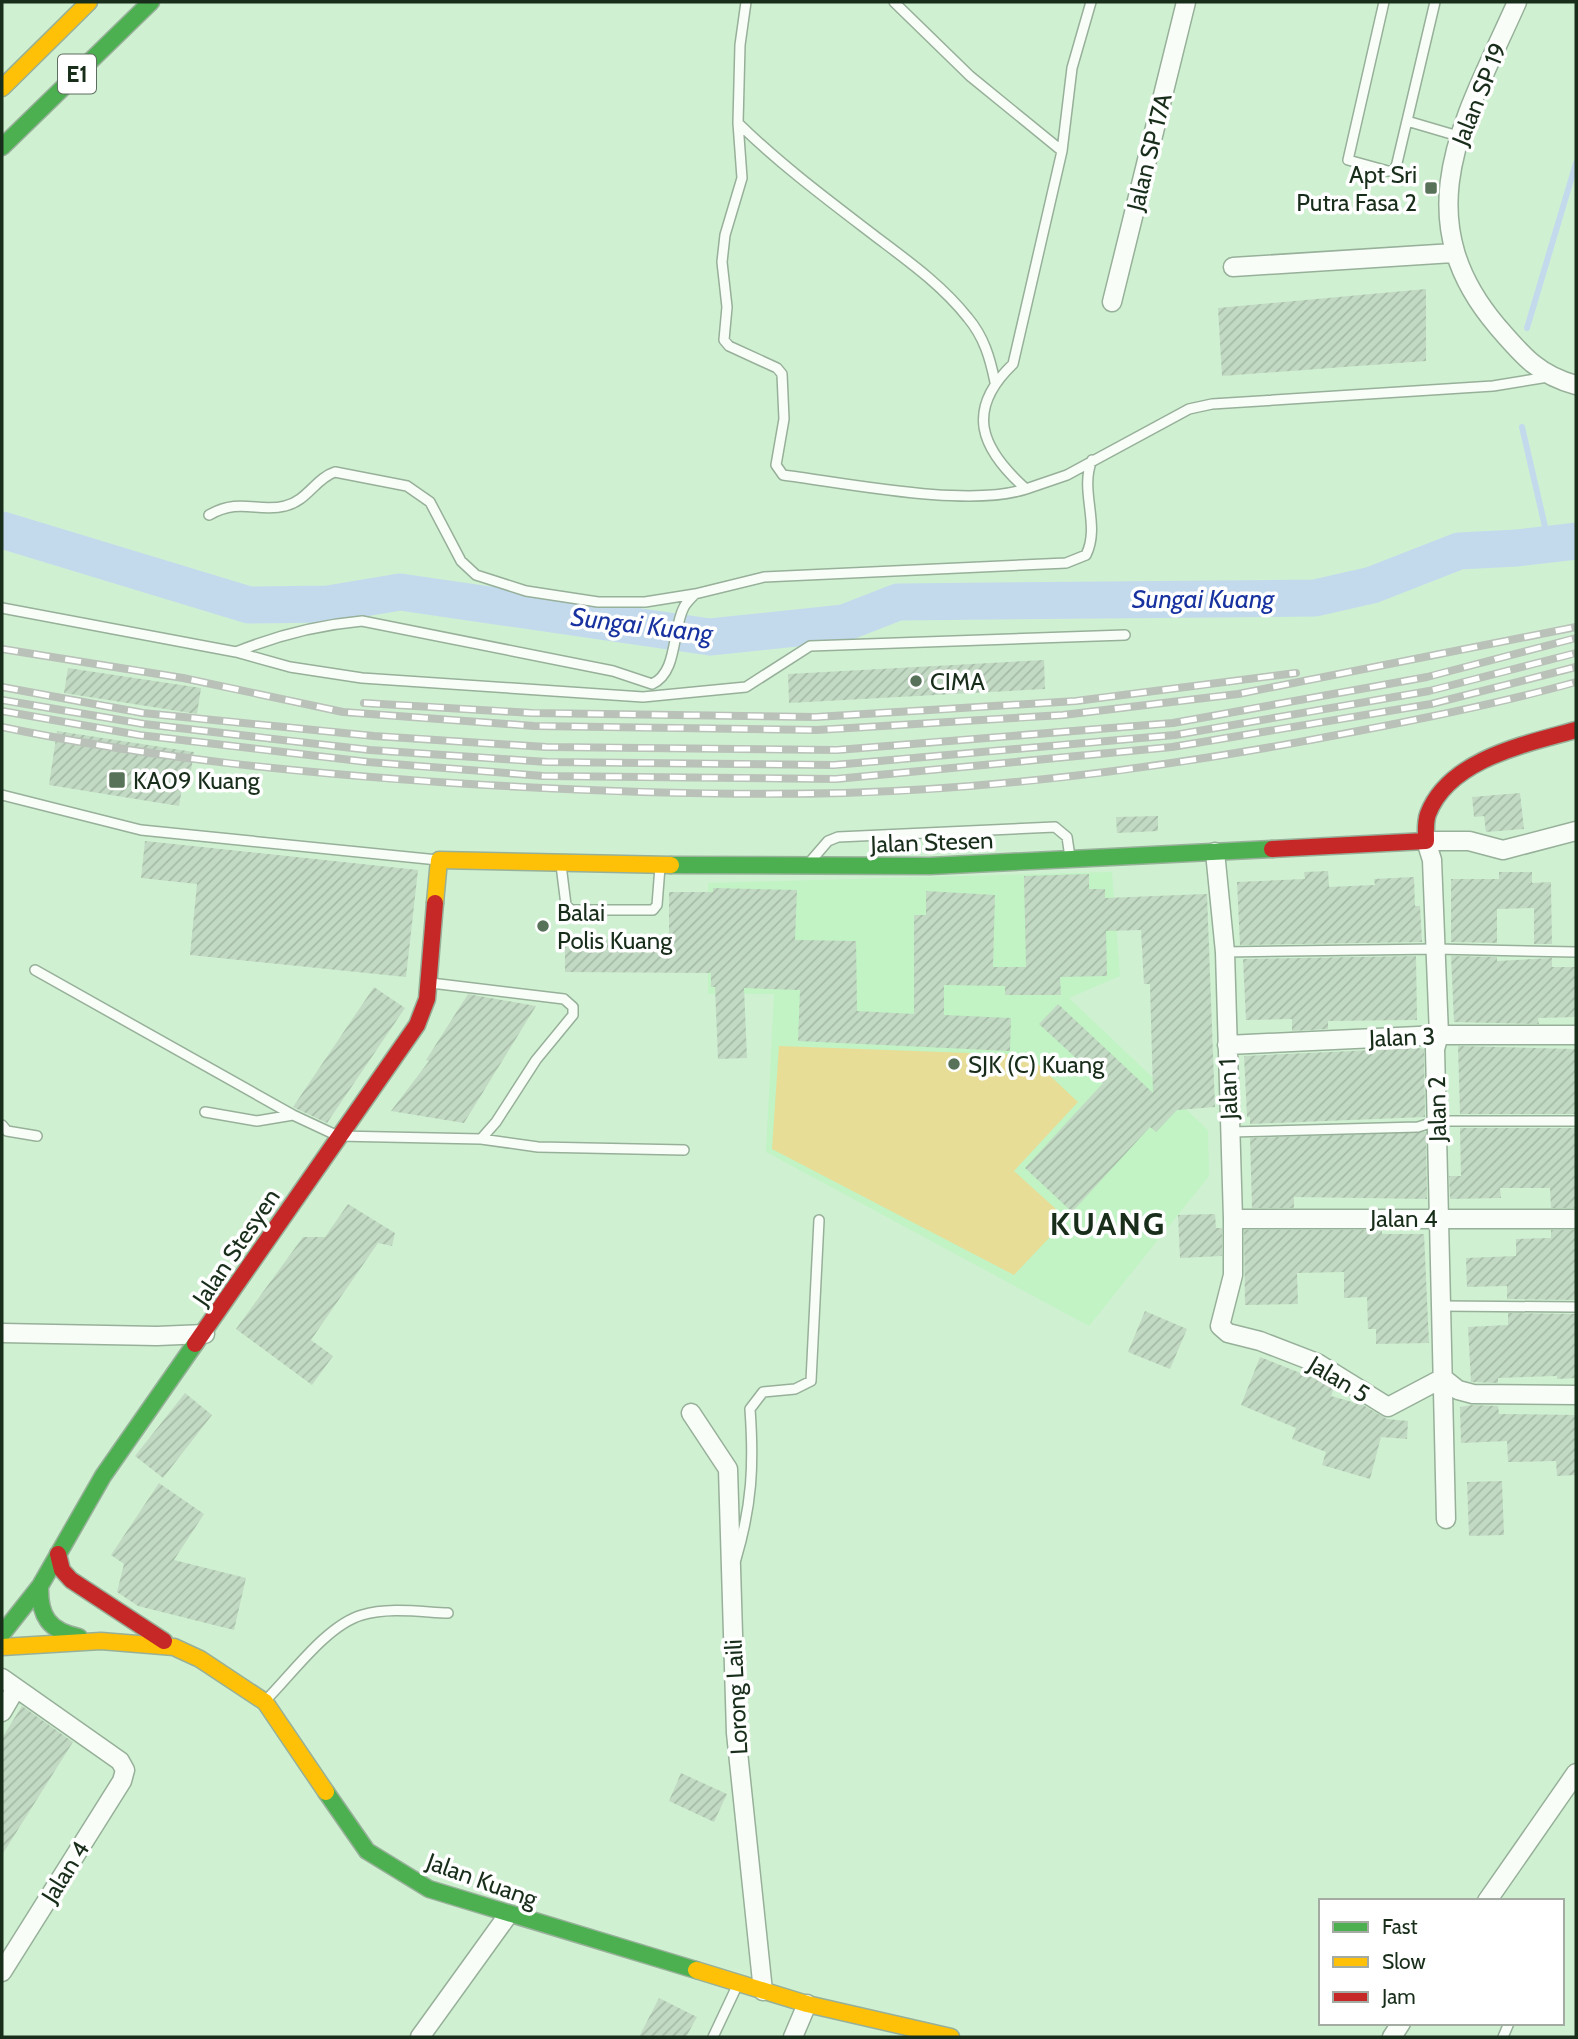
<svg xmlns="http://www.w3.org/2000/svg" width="1578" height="2039" viewBox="0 0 1578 2039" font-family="Cabin,sans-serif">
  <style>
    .built { fill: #c1f3c4 }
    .grass { fill: #e7dd97 }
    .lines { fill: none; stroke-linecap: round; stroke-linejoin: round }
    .stream { stroke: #c3daed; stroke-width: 6 }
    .river { stroke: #c3daed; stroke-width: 37 }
    .building { fill: url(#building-hatch) }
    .lane-casing { stroke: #97b099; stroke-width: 12 }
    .street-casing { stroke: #97b099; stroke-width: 21 }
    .fast-casing { stroke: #97b099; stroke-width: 19 }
    .slow-casing { stroke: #97b099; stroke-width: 19 }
    .jam-casing { stroke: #97b099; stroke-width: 19 }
    .lane { stroke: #f8fdf8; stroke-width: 9 }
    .street { stroke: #f8fdf8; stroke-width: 18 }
    .fast { stroke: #4caf50; stroke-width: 16 }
    .slow { stroke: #ffc107; stroke-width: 16 }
    .jam { stroke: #c62828; stroke-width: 16 }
    .rail-casing { stroke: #b9c1b9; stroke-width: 8 }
    .rail { stroke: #fff; stroke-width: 5; stroke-dasharray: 16; stroke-linecap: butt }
    .poi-dot { fill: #58725a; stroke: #fff; stroke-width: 2.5 }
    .labels { text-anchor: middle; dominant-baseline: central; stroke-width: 7; stroke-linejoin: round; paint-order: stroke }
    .shield { fill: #fff; stroke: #5d6d5f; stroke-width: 2 }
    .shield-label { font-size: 23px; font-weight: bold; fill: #182e1a }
    .street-label { font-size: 24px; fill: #182e1a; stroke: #fff }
    .poi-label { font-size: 24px; fill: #182e1a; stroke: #fff; text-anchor: start }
    .water-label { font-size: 26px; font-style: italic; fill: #1832a0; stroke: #fff }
    .district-label { font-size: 32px; font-weight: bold; letter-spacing: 2px; fill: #182e1a; stroke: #fff }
  </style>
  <defs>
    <pattern id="building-hatch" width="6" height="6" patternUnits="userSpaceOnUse" patternTransform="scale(1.75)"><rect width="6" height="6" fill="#c2dac3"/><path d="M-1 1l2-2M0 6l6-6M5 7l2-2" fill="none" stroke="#a6bba7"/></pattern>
  </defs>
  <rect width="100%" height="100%" fill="#d0f0d2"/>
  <path class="built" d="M1112,872L1120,976L1069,998L1208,1130L1209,1176L1089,1326L766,1152L774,994H708V883Z"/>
  <path class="grass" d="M779,1046L1028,1055L1078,1102L1014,1171L1067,1219L1014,1275L772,1149Z"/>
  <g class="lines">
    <path class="stream" d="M1527,328L1576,163
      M1522,427L1549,544"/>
    <path class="river" d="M2,530L249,605L328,604L400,592L710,637L844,623L898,602L1315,598L1372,585L1459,551L1517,548L1576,541"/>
  </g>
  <path class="building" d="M1426,289V361L1222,376L1218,308Z
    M1044,660L1045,689L789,703L788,674Z
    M68,668L201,688L197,714L64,693Z
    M57,731L194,752L190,777L184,776L179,806L49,785Z
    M1520,793L1524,829L1486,832L1484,816L1474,817L1472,797Z
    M1158,816V831L1117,833L1116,817Z
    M145,841L418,870L406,977L190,955L197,884L141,878Z
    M1328,871L1329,887L1375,885L1374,879L1414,877L1415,906H1420L1422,942L1240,945L1237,882L1305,879L1304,872Z
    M1499,872H1532V883L1551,882L1552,944H1534V908L1497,909V943L1451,942V879H1499Z
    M1089,874V889H1105V898L1207,894L1215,1107L1177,1110L1156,1132L1150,1127L1072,1212L1025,1168L1103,1083L1039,1024L1058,1004L1153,1093L1150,984H1144L1141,930L1106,931L1107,976L1060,977L1061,995H1005V986L944,985V1015L1011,1018L1010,1051L798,1041L800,990L744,988L747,1058L718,1059L715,987H711V973L565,972V939L669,940V892H713V888L797,890L795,940L856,941L857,1011L914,1014V915H926V891L995,895L993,967H1026L1024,876Z
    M1416,956L1417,1020L1328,1021V1029L1292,1031V1019L1246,1020L1243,959Z
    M1451,956L1497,957V961L1552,958V967H1576V1017L1538,1018L1539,1024L1454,1022Z
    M374,987L405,1008L327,1123L293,1107Z
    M468,994L536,1006L464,1123L391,1111L429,1061L426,1060Z
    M1458,1046L1576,1049V1114H1460Z
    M1418,1048L1424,1049L1425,1117L1250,1124V1117H1247L1244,1056Z
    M1460,1128H1576V1208H1551L1550,1188H1500L1501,1198L1450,1199L1449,1176H1461Z
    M1426,1132L1427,1199L1294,1197V1208H1252L1250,1138Z
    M348,1204L395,1233L392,1246L378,1243L311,1340L333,1356L312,1385L236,1329L303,1237H325Z
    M1215,1214L1216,1228H1222V1256L1180,1258L1178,1215Z
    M1244,1230H1382V1234H1424L1429,1343L1376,1344V1329H1368L1367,1297L1344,1298V1272L1297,1273L1298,1304L1245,1305Z
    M1551,1230H1576V1300L1507,1299V1286L1467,1287L1466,1258L1516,1256V1239L1551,1238Z
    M1145,1311L1187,1329L1170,1369L1128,1352Z
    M1508,1313L1576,1314V1378L1557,1379V1376L1498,1378V1383L1471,1382L1468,1327L1508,1325Z
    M1260,1357L1331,1385L1334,1387L1331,1396L1363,1405L1387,1419L1408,1421L1407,1439L1381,1437L1370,1479L1322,1465L1326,1452L1292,1439L1296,1428L1241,1405Z
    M185,1393L212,1415L163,1478L135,1456Z
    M1472,1405L1498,1406L1499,1414L1576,1415V1475L1557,1476L1556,1461L1508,1462L1507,1441L1461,1443L1460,1407Z
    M1502,1481L1504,1535L1469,1536L1467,1482Z
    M159,1483L204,1514L174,1560L246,1578L234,1630L138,1606L117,1592L124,1564L111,1555Z
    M22,1706L73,1742L2,1855V1738Z
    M681,1773L727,1794L714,1822L669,1801Z
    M659,1998L697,2017L686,2037H639Z"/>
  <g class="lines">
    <defs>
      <path id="lane" d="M746,2L740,45L738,123L742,178L725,235L722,262L727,307L724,340L729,346L777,368L782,374L784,419L776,465L783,475C846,483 968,508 1026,489
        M894,2L970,76L1062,151
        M1091,2L1072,68L1062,151L1013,364C965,410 980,448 1026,489L1067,475L1189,409L1212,404L1493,386L1548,377
        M1384,2L1348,160L1388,171H1394L1397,163L1435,2
        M1407,121L1458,136
        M738,123C781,165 828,200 875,236C908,261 942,285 968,318C984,337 990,358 995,382
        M209,515C240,497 258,513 285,506C307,501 316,478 335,472L407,486L430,502L461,561L476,575L526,591L598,602H645L695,594L764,577L1066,563L1086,555C1101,525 1079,491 1092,460
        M2,608L236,652L290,667L362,678L643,697L746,687L810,646L1125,635
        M236,652C278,635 317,625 362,621L613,671L652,684C678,673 672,629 684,607C686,603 691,598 695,594
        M2,795L141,830L438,860
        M809,863L828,841L838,837L1055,827L1067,837L1070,857
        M561,865L566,905L571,910H653L657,905L660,867
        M1225,952L1436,949L1576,952
        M35,970L293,1115
        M205,1112L257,1121L293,1115L338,1136L481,1139L496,1122L536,1060L573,1015V1007L564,999L431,983
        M2,1125L7,1131L37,1136
        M1230,1132L1418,1127L1437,1121H1576
        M481,1139L538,1147L684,1150
        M1442,1306L1576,1307
        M736,1559C752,1505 754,1465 750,1409L763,1392L795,1389L811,1381L819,1220
        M266,1700C292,1674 327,1625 362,1615C389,1607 421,1612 448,1613
        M713,2037L737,1986
        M1503,2037L1509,2023"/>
      <path id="street" d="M1517,2C1467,115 1402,214 1497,326C1522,355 1538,375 1576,385
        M1233,267L1453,253
        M1112,302L1186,2
        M1215,852L1225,952L1233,1219V1275L1220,1326L1228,1333L1260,1341L1317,1363L1388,1407L1443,1378
        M1227,1045L1439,1035H1576
        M1233,1219H1576
        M2,1333L157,1336L205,1334
        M1443,1378L1458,1390L1473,1394L1576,1395
        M691,1413L728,1469L736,1733L763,1991
        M1446,1519L1435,1049L1439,1035L1432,860L1426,841H1469L1503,850L1576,831
        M2,1678L120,1761L125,1770L122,1781L2,1972
        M2,1712L16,1688
        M1487,1901L1576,1773
        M420,2037L508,1915
        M793,2037L807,2004
        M1392,2037L1401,2023"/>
      <path id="fast" d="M2,147L151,2
        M671,865L930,866L1272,849
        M40,1586C39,1616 49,1631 79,1637
        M2,1634L40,1586L103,1476L195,1344
        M326,1792L367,1851L429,1889L696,1970"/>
      <path id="slow" d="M2,88L89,2
        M435,903L439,860L671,865
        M2,1647L101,1641L174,1647L200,1659L265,1702L326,1792
        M696,1970L807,2004L951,2037"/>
      <path id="jam" d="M1272,849L1426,841C1426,832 1425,822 1428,814C1449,759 1526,744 1576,730
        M195,1344L417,1025L427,999L435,903
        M58,1554L62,1570L71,1580L164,1641"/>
    </defs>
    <use href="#lane" class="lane-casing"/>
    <use href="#street" class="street-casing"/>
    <use href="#fast" class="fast-casing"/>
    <use href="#slow" class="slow-casing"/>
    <use href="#jam" class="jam-casing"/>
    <use href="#lane" class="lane"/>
    <use href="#street" class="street"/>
    <use href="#fast" class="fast"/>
    <use href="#slow" class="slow"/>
    <use href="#jam" class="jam"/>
    <defs>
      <path id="rail" d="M2,649L183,678L343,712L534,726L817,730L1063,715L1238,694L1576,627
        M2,687L143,713L374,736L546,747L837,750L1173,723L1427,677L1576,638
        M2,700L144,724L370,750L547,762L834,765L1175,735L1429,691L1576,653
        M364,703L532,713L816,717L1076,701L1296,673
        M2,711L139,735L368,762L543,776L836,779L1172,747L1431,704L1576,667
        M2,727C150,758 302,773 453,783C583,791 714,796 844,793C1017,788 1189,764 1358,731C1431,717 1505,702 1576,682"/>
    </defs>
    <use href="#rail" class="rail-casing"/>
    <use href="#rail" class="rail"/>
  </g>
  <g class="poi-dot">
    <rect x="1424" y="181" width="14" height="14" rx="3.5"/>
    <circle cx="916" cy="681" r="7"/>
    <rect x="108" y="771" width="18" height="18" rx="3.5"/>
    <circle cx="543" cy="926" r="7"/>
    <circle cx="954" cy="1064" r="7"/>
  </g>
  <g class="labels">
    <rect class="shield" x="58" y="54.5" width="38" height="39" rx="5"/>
    <g class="shield-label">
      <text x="77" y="74">E1</text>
    </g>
    <g class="street-label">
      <text transform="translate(1479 94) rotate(-68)">Jalan SP 19</text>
      <text transform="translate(1149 152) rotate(-76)">Jalan SP 17A</text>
      <text transform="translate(932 842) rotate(-2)">Jalan Stesen</text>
      <text transform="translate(1402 1037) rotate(-2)">Jalan 3</text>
      <text transform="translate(1228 1089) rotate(-92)">Jalan 1</text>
      <text transform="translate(1437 1109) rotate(-91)">Jalan 2</text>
      <text x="1404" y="1218">Jalan 4</text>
      <text transform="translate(236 1247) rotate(-56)">Jalan Stesyen</text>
      <text transform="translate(1339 1379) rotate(31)">Jalan 5</text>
      <text transform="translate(736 1697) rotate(-93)">Lorong Laili</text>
      <text transform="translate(65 1872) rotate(-58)">Jalan 4</text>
      <text transform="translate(482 1880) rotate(20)">Jalan Kuang</text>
    </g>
    <g class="poi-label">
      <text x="1417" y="174" text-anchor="end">Apt Sri<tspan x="1417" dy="28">Putra Fasa 2</tspan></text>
      <text x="930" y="681">CIMA</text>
      <text x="133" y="780">KA09 Kuang</text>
      <text x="557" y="912">Balai<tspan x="557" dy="28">Polis Kuang</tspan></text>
      <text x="968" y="1064">SJK (C) Kuang</text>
    </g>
    <g class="water-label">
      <text x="1203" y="599">Sungai Kuang</text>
      <text transform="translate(642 625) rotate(7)">Sungai Kuang</text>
    </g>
    <g class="district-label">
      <text x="1108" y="1223">KUANG</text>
    </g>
  </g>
  <rect width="1578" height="2039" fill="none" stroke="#182e1a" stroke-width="7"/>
  <rect x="1319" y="1899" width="245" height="126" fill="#ffffff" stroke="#a3aba3" stroke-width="2"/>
  <rect x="1333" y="1922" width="35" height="10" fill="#4caf50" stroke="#a3aba3" stroke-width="2"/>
  <text x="1382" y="1934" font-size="21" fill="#182e1a">Fast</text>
  <rect x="1333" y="1957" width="35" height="10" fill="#ffc107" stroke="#a3aba3" stroke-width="2"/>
  <text x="1382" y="1969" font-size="21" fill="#182e1a">Slow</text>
  <rect x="1333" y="1992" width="35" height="10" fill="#c62828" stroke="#a3aba3" stroke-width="2"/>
  <text x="1382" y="2004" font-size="21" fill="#182e1a">Jam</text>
</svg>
